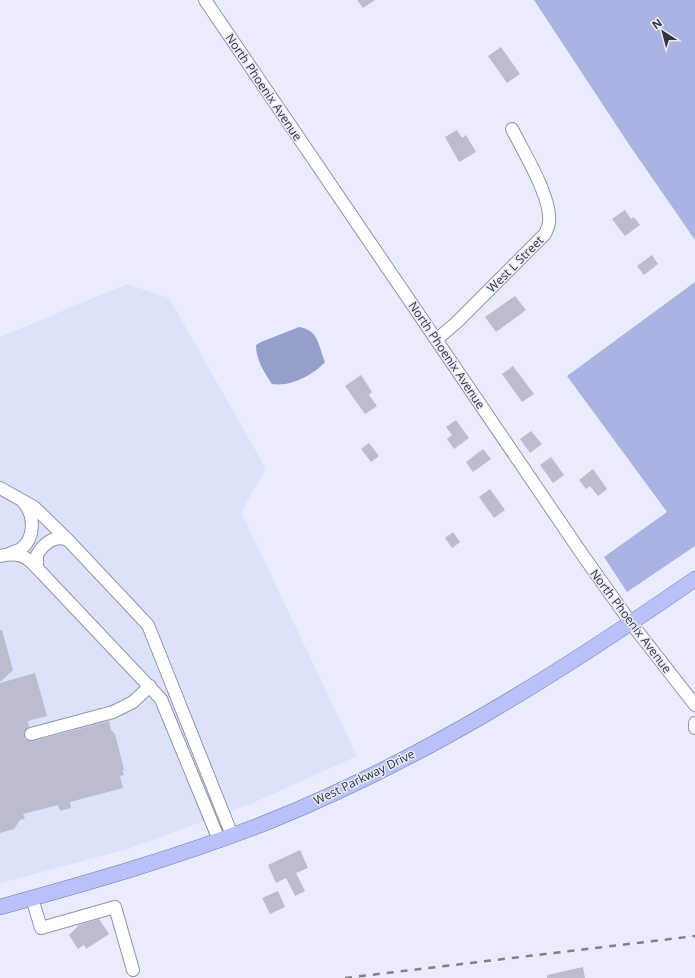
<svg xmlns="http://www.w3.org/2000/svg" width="695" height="978" viewBox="0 0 695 978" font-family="'Open Sans',sans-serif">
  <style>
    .built { fill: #dde2fb }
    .forest { fill: #aab3e2 }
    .water { fill: #969ecc }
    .building { fill: #babdce }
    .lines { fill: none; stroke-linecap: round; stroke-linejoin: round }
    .minor-casing { stroke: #9194a5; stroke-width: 14 }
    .major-casing { stroke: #6d75b4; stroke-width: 16 }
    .minor { stroke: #fff; stroke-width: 12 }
    .major { stroke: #b9c1f8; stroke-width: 15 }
    .rail { stroke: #7e808b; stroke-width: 2.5; stroke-dasharray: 7 7; stroke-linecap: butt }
    .labels { text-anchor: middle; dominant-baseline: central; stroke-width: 3; stroke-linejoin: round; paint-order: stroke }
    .street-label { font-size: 12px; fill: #34353c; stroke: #e8ecfd }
  </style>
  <rect width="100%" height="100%" fill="#e8ecfd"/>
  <path class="built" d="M127,284L169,298L266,469L241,512L357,756L253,803L128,849L0,883V337Z"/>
  <path class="forest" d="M534,0H695V240L628,143Z
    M695,282V546L627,592L604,557L667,512L567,376Z"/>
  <path class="water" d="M299,327C319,330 318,345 325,362C313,375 291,387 272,384C264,372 256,360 256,345L261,342Z"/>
  <path class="building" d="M357,0H375L363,8Z
    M501,47L520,74L507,83L488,56Z
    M457,130L462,138L466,135L476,152L459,162L445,137Z
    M625,210L631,219L634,217L640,225L625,236L612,219Z
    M652,255L658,264L644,275L637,266Z
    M515,296L526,310L496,332L485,317Z
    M513,366L534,394L522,402L502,374Z
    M361,375L372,392L369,395L377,406L365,414L345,386Z
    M456,420L469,438L454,449L447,439L452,435L446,427Z
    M531,431L542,444L530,453L520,439Z
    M369,443L379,456L371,462L361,449Z
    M483,449L491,459L473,472L466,462Z
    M551,457L564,475L553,483L540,465Z
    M593,469L607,489L598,496L590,486L586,489L579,480Z
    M490,489L505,510L494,518L479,497Z
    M453,532L460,542L452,548L445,538Z
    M0,630H2L13,670L0,682Z
    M35,673L47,716L28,721L29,727L24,732L25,739L33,741L109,721L111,730L115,734L124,770H122L124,775L120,776L123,788L70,802L71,808L60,811L58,805L23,814L25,819L20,820L14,829L0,833V683Z
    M300,850L308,868L296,873L305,891L295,896L286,878L276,883L268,865Z
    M278,891L285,907L270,914L262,898Z
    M99,919L109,934L86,949L84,945L78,949L69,935L79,925Z
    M583,967L585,978H547V975Z"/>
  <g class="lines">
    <defs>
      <path id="minor" d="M205,0L582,554L631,623L695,705
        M437,339L456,323L545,234C546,231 549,226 549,222C552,198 523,151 512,129
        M0,488L34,507L68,540
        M9,554C12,552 18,551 21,549C35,538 35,516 24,503
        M0,556C17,552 26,555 37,568
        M695,723V728
        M31,734L113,712L133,702L150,686
        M219,840L161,699L37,568V555C43,544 55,534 68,540L148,625L232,835
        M32,898L41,928L115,907L133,970"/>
      <path id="major" d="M0,907C91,882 182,856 270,821C422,760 561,672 695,579"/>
    </defs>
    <use href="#minor" class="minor-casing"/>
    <use href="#major" class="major-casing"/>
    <use href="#minor" class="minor"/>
    <use href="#major" class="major"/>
    <path class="rail" d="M345,978L695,936"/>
  </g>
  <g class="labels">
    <g class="street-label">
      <text transform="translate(264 87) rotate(56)">North Phoenix Avenue</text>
      <text transform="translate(515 264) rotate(-45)">West L Street</text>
      <text transform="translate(447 355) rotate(56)">North Phoenix Avenue</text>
      <text transform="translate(631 621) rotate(53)">North Phoenix Avenue</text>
      <text transform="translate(364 777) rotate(-26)">West Parkway Drive</text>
    </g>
  </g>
  <g transform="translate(663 32) rotate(324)" stroke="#e8ecfd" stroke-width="3" paint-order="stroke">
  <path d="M0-3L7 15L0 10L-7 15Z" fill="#34353c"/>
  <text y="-6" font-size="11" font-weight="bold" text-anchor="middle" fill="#34353c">N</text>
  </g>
</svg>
